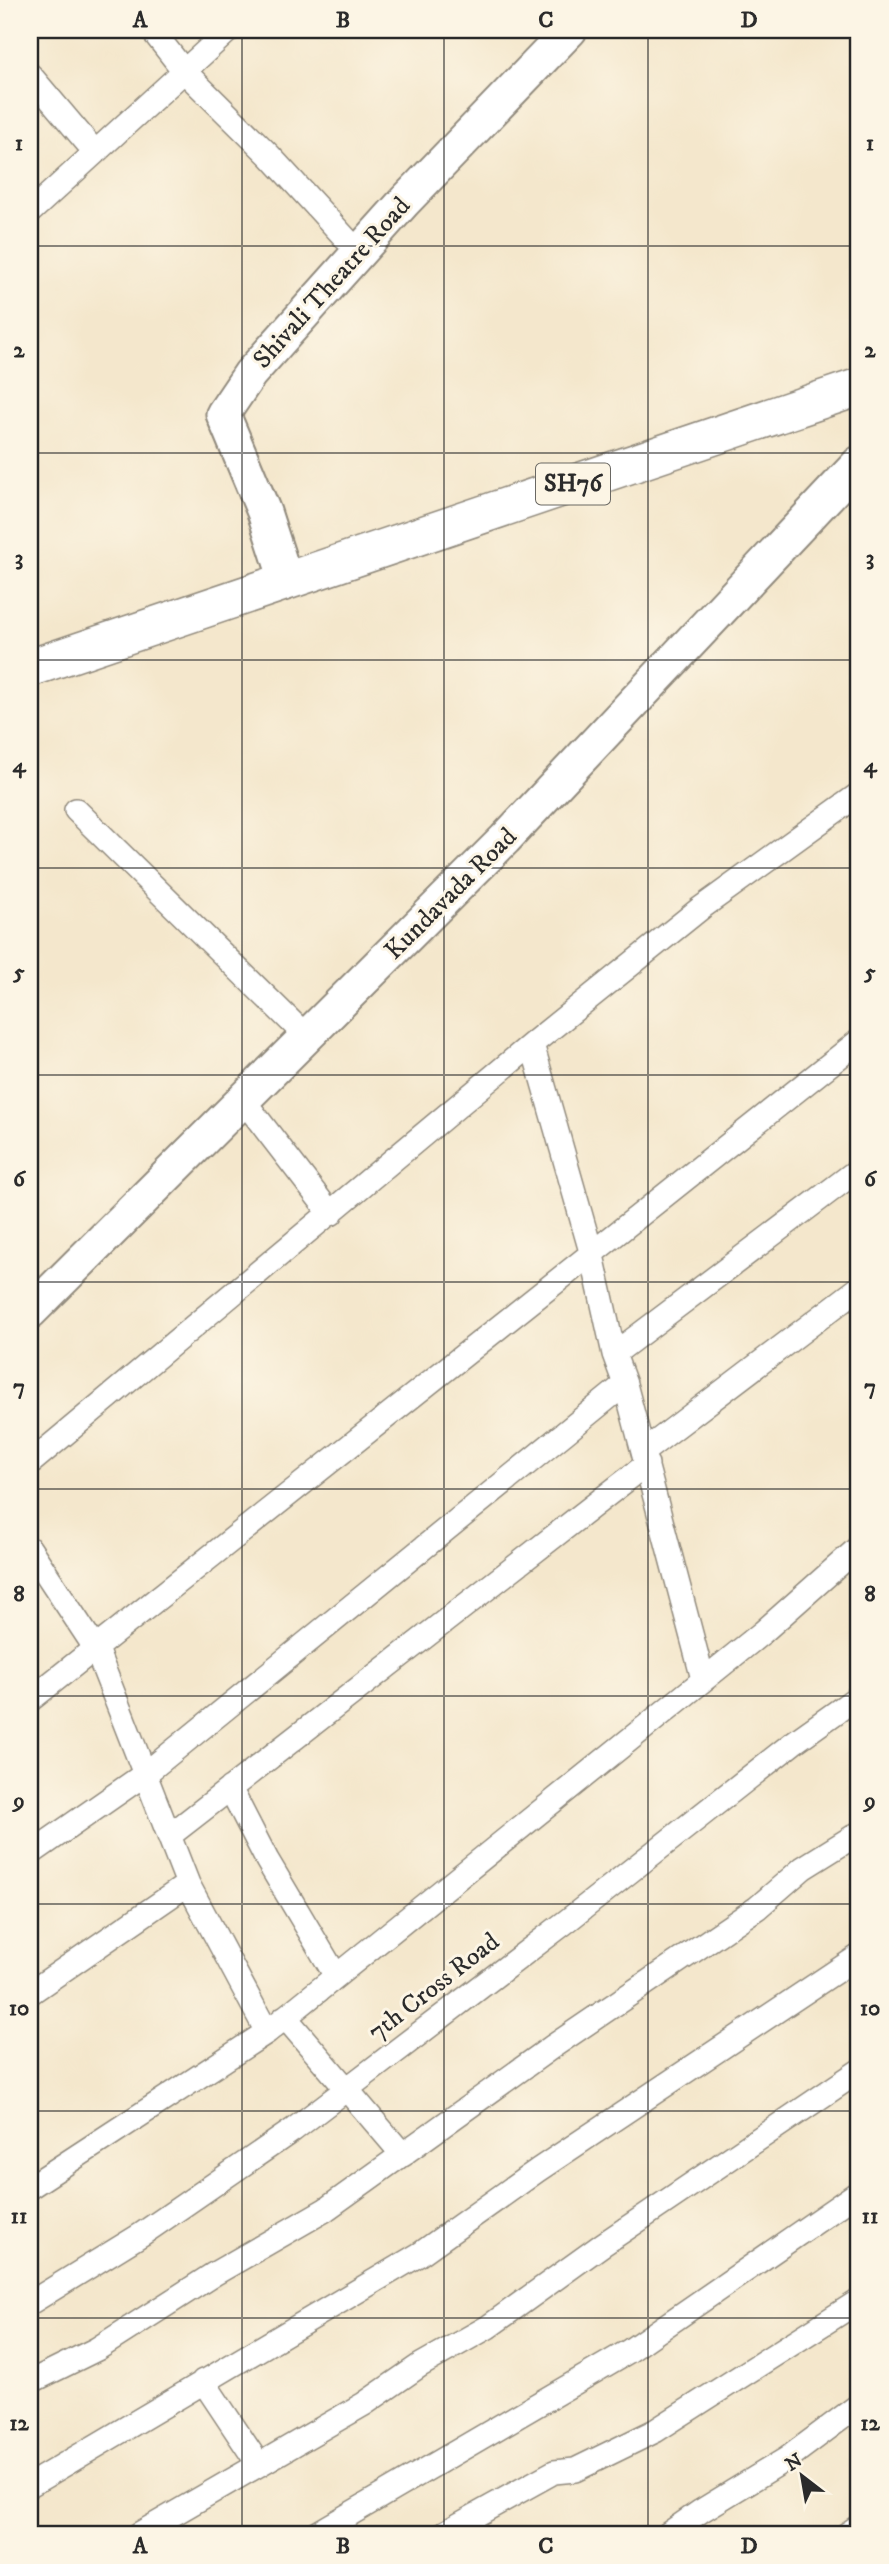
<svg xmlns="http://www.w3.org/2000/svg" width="889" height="2564" viewBox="0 0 889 2564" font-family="'IM FELL DW Pica',serif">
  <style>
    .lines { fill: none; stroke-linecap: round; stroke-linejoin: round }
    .street-casing { stroke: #90897c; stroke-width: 26 }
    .secondary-casing { stroke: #90897c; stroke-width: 37 }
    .primary-casing { stroke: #90897c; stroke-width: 40 }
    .street { stroke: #fff; stroke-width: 23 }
    .secondary { stroke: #fff; stroke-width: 33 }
    .primary { stroke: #fff; stroke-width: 37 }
    .grid { fill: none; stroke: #2b2b2b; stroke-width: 2; stroke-opacity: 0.55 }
    .labels { text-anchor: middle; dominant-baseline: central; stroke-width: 6; stroke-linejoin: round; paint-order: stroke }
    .shield { fill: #fcf5e5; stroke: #6a6863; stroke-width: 2 }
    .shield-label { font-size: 24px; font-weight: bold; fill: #2b2b2b }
    .street-label { font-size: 26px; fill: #2b2b2b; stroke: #fcf5e5 }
    .neatline { fill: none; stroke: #2b2b2b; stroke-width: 2.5 }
    .grid-label { font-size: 23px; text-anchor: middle; font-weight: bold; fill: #2b2b2b }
  </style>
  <rect width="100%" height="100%" fill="#fcf5e5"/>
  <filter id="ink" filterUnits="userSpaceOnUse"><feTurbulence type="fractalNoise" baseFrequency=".0143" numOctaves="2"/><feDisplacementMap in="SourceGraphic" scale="14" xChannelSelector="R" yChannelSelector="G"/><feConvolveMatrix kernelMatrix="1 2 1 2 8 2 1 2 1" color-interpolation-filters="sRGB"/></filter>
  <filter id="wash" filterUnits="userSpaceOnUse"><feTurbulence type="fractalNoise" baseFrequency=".00686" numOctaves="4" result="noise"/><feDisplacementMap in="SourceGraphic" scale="28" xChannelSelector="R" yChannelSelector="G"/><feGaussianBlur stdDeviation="1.57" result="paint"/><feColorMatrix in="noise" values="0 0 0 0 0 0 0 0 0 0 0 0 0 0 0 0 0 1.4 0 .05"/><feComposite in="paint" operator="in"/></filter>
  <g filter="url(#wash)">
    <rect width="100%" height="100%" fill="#f4e7cc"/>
  </g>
  <g filter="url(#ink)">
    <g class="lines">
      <defs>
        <path id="street" d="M152,30L184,71L270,156L359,253
          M30,75L95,152
          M30,212L229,30
          M76,810L308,1038
          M532,1044L592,1255L614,1354L625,1384L703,1679
          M244,1101L331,1214
          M614,1354L859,1169
          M643,1452L859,1288
          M30,1463L532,1044L701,908L859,794
          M30,1549L96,1649L188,1884L267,2032
          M30,1700L859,1041
          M230,1788L267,1860L336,1976
          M169,1836L647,1464
          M30,1854L145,1774L625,1384
          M30,1993L188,1884
          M285,2017L403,2155
          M30,2187L267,2032L763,1632L859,1547
          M30,2303L142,2234L293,2130L567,1921L793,1743L859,1696
          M203,2381L259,2465
          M30,2382L97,2349L214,2274L325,2210L552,2047L757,1908L803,1868L859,1833
          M30,2485L420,2254L538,2170L859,1956
          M139,2534L364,2404L419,2366L488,2327L602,2245L859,2071
          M316,2534L629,2351L859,2192
          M442,2534L554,2472L575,2470L655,2431L859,2301
          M668,2534L701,2511L788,2458L859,2405
          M847,2534L859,2526"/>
        <path id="secondary" d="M286,580L264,512L223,414L250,374L404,202L570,30
          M30,1312L505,839L859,463"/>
        <path id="primary" d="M30,668L859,387"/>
      </defs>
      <use href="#street" class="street-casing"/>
      <use href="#secondary" class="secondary-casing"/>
      <use href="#primary" class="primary-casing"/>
      <use href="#street" class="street"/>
      <use href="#secondary" class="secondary"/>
      <use href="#primary" class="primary"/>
    </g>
  </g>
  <path class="grid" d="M242,30V2534M444,30V2534M648,30V2534M30,246H859M30,453H859M30,660H859M30,868H859M30,1075H859M30,1282H859M30,1489H859M30,1696H859M30,1904H859M30,2111H859M30,2318H859"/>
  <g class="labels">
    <rect class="shield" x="536" y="463.5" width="74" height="41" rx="5"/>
    <g class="shield-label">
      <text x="573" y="484">SH76</text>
    </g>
    <g class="street-label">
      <text transform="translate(332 283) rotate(-48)">Shivali Theatre Road</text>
      <text transform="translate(451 894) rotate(-45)">Kundavada Road</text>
      <text transform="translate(434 1987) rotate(-38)">7th Cross Road</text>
    </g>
  </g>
  <rect width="889" height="2564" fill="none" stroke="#fcf5e5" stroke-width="77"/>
  <g transform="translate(802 2476) rotate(329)" stroke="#fcf5e5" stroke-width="5" paint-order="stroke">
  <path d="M0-5L12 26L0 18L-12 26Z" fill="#2b2b2b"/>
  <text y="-10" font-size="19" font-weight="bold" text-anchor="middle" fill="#2b2b2b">N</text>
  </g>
  <rect x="38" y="38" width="812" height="2488" class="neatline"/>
  <g class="grid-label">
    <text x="140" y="27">A</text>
    <text x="343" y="27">B</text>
    <text x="546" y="27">C</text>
    <text x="749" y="27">D</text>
    <text x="19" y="150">1</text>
    <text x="870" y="150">1</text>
    <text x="19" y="357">2</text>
    <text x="870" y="357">2</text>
    <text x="19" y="565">3</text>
    <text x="870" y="565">3</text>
    <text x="19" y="772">4</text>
    <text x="870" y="772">4</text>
    <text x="19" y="979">5</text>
    <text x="870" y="979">5</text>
    <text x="19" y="1186">6</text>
    <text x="870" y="1186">6</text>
    <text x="19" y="1394">7</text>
    <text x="870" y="1394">7</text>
    <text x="19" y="1601">8</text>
    <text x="870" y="1601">8</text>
    <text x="19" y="1808">9</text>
    <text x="870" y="1808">9</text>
    <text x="19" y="2015">10</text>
    <text x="870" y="2015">10</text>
    <text x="19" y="2223">11</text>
    <text x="870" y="2223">11</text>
    <text x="19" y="2430">12</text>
    <text x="870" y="2430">12</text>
    <text x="140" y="2553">A</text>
    <text x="343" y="2553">B</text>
    <text x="546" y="2553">C</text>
    <text x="749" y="2553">D</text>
  </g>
</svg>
